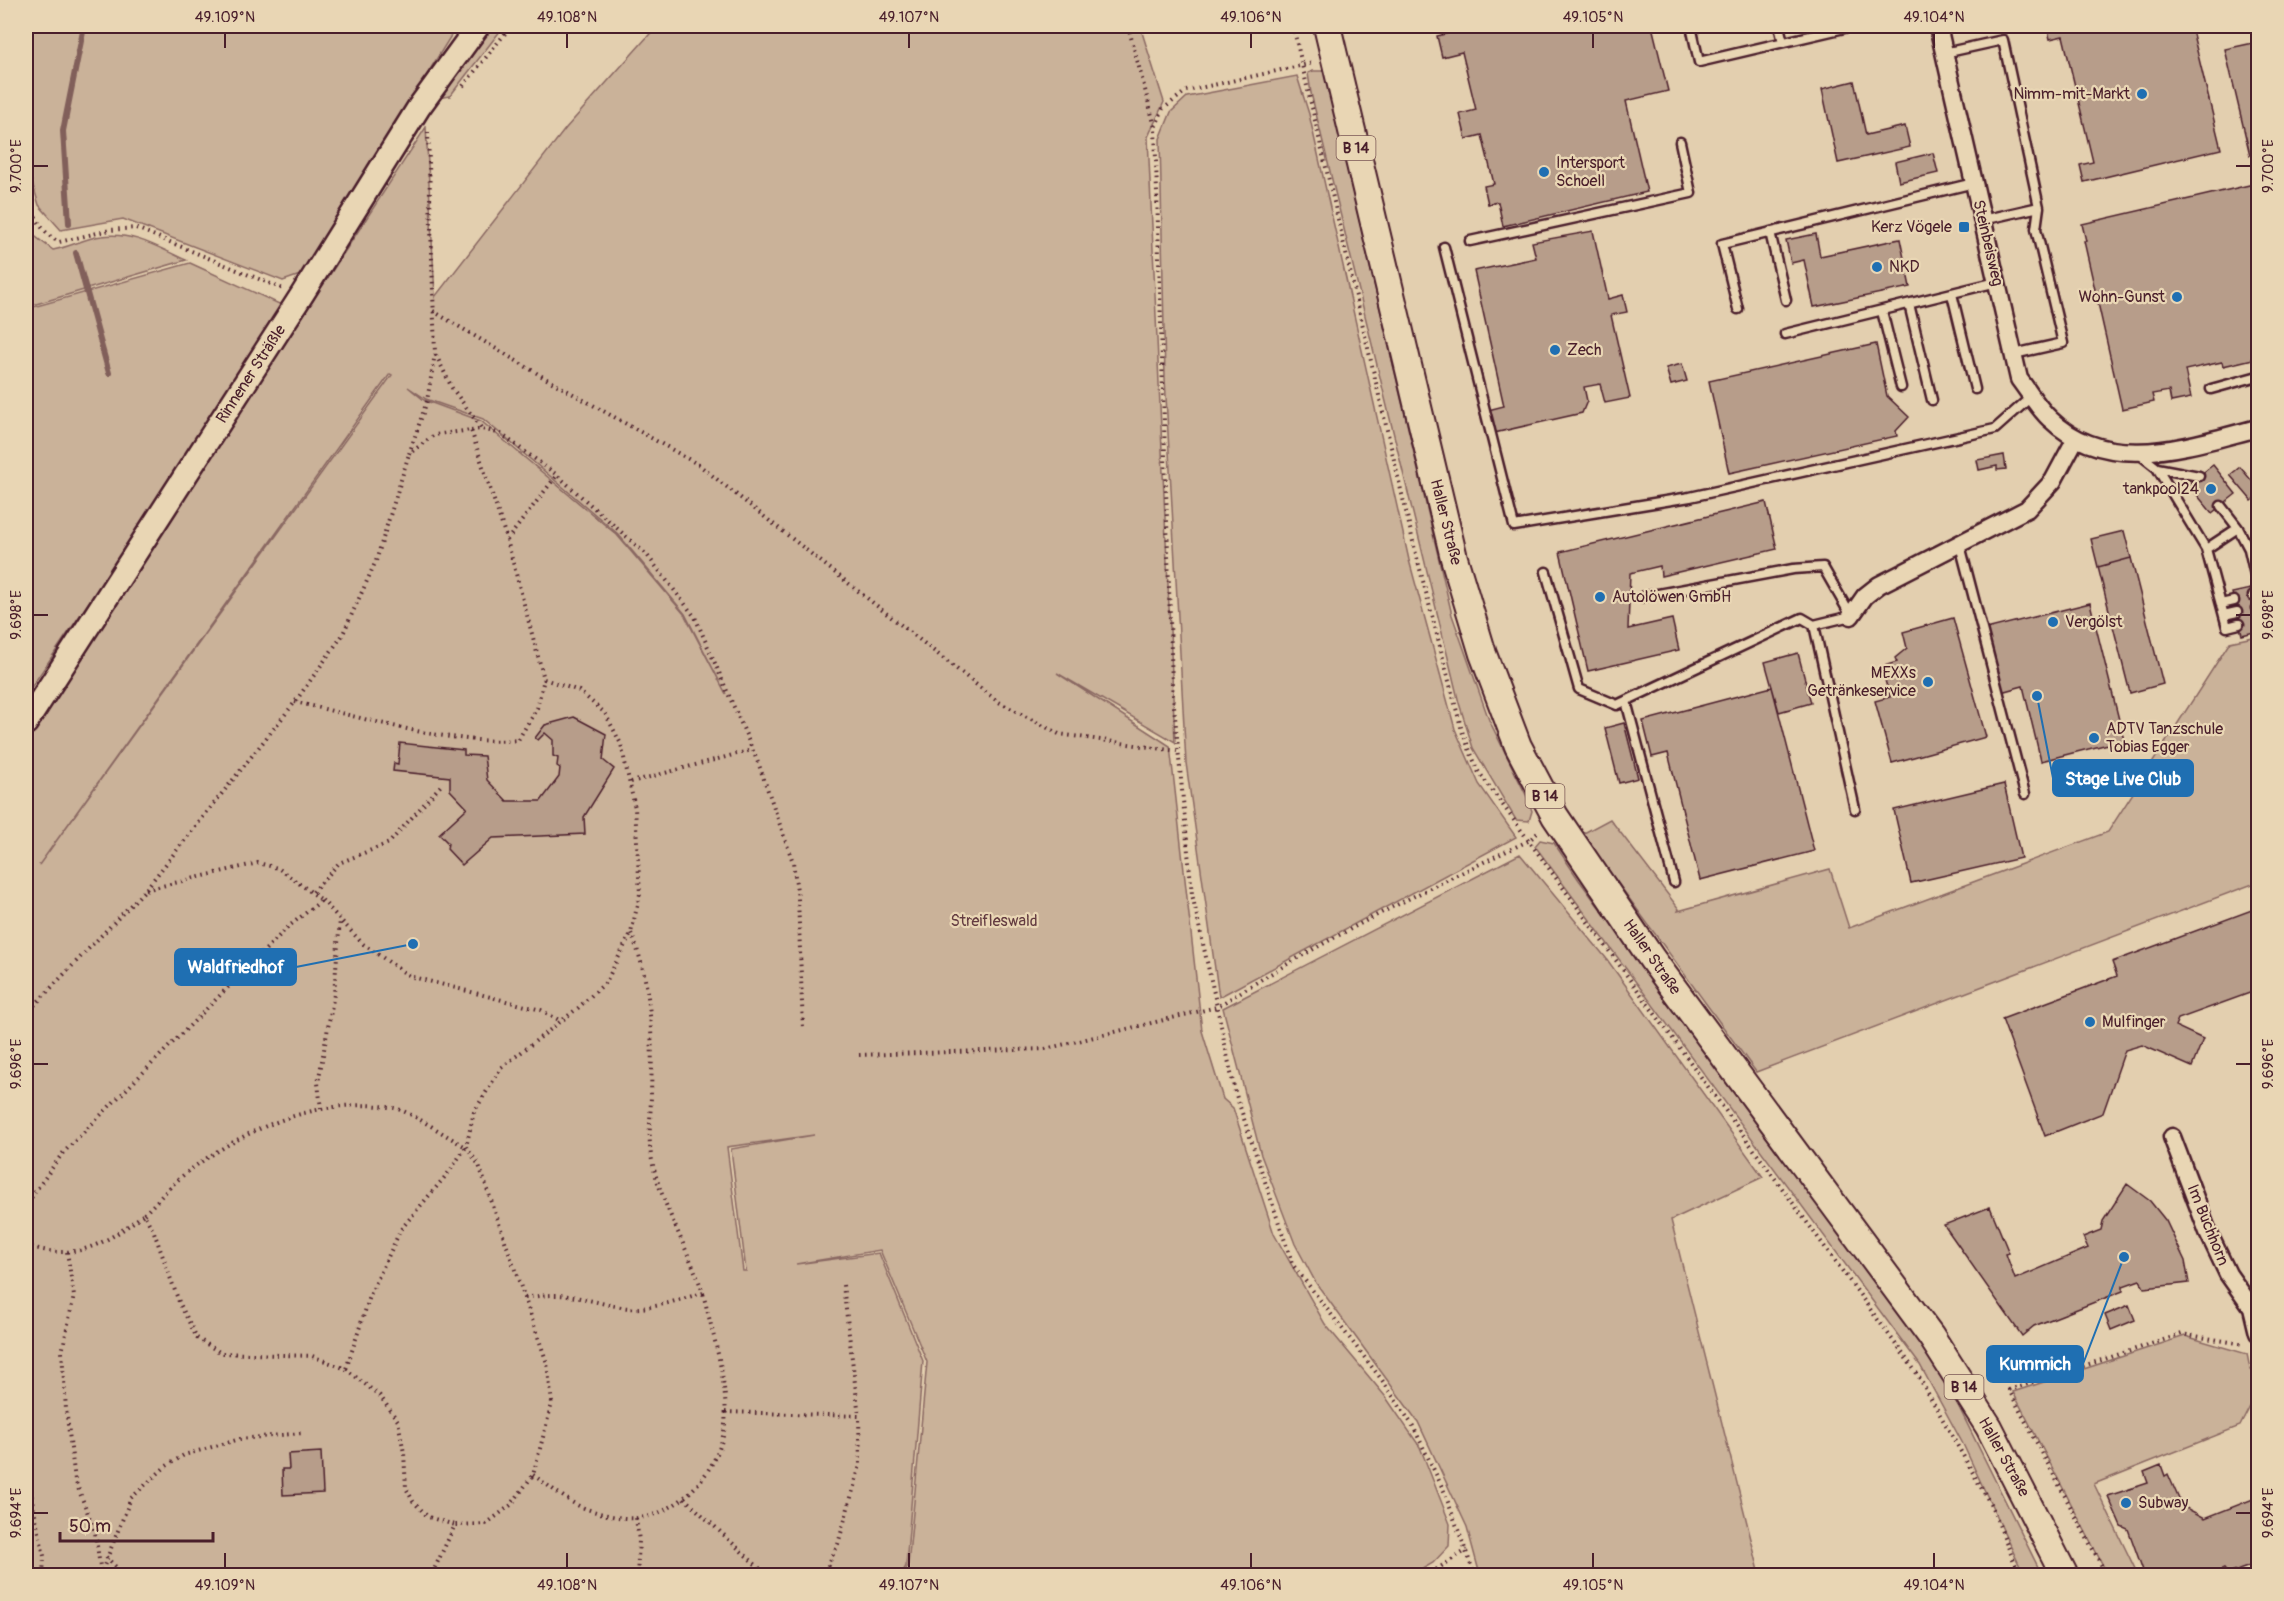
<svg xmlns="http://www.w3.org/2000/svg" width="2284" height="1601" viewBox="0 0 2284 1601" font-family="Pangolin,sans-serif">
  <style>
    .green { fill: #cab299; stroke: #8a6862; stroke-width: 1.5; fill-rule: evenodd }
    .lines { fill: none; stroke-linecap: round; stroke-linejoin: round }
    .stream { stroke: #815f5a; stroke-width: 6 }
    .building { fill: #b79d8a; stroke: #4a1f2b; stroke-width: 1.5 }
    .lane-casing { stroke: #4a1f2b; stroke-width: 13 }
    .street-casing { stroke: #4a1f2b; stroke-width: 21 }
    .secondary-casing { stroke: #4a1f2b; stroke-width: 27 }
    .primary-casing { stroke: #4a1f2b; stroke-width: 30 }
    .path { stroke: #4a1f2b; stroke-width: 4; stroke-dasharray: 1.5 4.5; stroke-linecap: butt }
    .lane { stroke: #e9d6b4; stroke-width: 8 }
    .street { stroke: #e9d6b4; stroke-width: 16 }
    .secondary { stroke: #e9d6b4; stroke-width: 22 }
    .primary { stroke: #e9d6b4; stroke-width: 26 }
    .ticks { fill: none; stroke: #4a1f2b; stroke-width: 2 }
    .poi-dot { fill: #1f6fb2; stroke: #e9d6b4; stroke-width: 2 }
    .labels { text-anchor: middle; dominant-baseline: central; stroke-width: 4.5; stroke-linejoin: round; paint-order: stroke }
    .shield { fill: #e9d6b4; stroke: #7a5654; stroke-width: 1.5 }
    .shield-label { font-size: 15px; font-weight: bold; fill: #4a1f2b }
    .poi-label { font-size: 16px; fill: #4a1f2b; stroke: #e9d6b4; text-anchor: start }
    .street-label { font-size: 16px; fill: #4a1f2b; stroke: #e9d6b4 }
    .park-label { font-size: 16px; fill: #643c41; stroke: #e9d6b4 }
    .leader { fill: none; stroke: #1f6fb2; stroke-width: 2 }
    .callout-dot { fill: #1f6fb2; stroke: #e9d6b4; stroke-width: 2 }
    .callout { fill: #1f6fb2; stroke: #1f6fb2; stroke-width: 2 }
    .callout-label { font-size: 18px; text-anchor: middle; font-weight: bold; fill: #fff }
    .neatline { fill: none; stroke: #4a1f2b; stroke-width: 2 }
    .ticks-label { font-size: 15px; text-anchor: middle; fill: #4a1f2b }
  </style>
  <rect width="100%" height="100%" fill="#e3cfaf"/>
  <filter id="ink" filterUnits="userSpaceOnUse"><feTurbulence type="fractalNoise" baseFrequency=".0167" numOctaves="2"/><feDisplacementMap in="SourceGraphic" scale="12" xChannelSelector="R" yChannelSelector="G"/><feConvolveMatrix kernelMatrix="1 2 1 2 8 2 1 2 1" color-interpolation-filters="sRGB"/></filter>
  <g filter="url(#ink)">
    <path class="green" d="M26,26H457L315,255L300,275L283,281L123,219L61,230L39,205L26,163Z
      M486,26H504L450,96L438,98Z
      M657,26H1140L1164,102L1148,137L1175,742L1057,673L1170,746L1202,1031L1223,1099L1233,1108L1274,1234L1325,1324L1385,1396L1420,1447L1450,1524L1449,1546L1433,1563L1412,1575H903L908,1566L927,1362L880,1250L796,1264L879,1253L923,1361L906,1566L901,1575H26V741L426,127L435,297L566,128ZM390,374L392,375L39,865ZM408,387L426,399L483,419L618,534L685,614L726,694L684,614L617,535L481,421L424,400ZM814,1135L731,1149L746,1271H743L727,1147Z
      M1313,71H1324L1452,615L1489,720L1528,799L1532,811L1529,821L1516,820L1473,748L1459,703L1311,93L1308,73Z
      M1297,76L1309,114L1409,560L1455,729L1479,784L1516,837L1219,997L1186,763L1165,378L1160,139L1171,112L1187,97Z
      M26,212L32,234L53,250C70,247 85,238 102,236C132,231 159,248 186,260L26,307Z
      M190,263L288,308L26,695V309Z
      M2258,636V882L1756,1072L1582,834L1610,819L1679,909L1678,911L1830,869L1849,928L2108,832L2230,642Z
      M1540,840L1554,843L1579,880L1938,1365L2042,1575H2024L1963,1444L1920,1365L1535,846Z
      M1520,854L1606,958L1763,1177L1671,1220L1760,1575H1480L1467,1527L1418,1422L1316,1283L1295,1244L1261,1155L1223,1008Z
      M2185,1336L2247,1354L2250,1369L2258,1377V1391L2240,1426L2094,1484L2138,1575H2108L2013,1392Z"/>
    <g class="lines">
      <path class="stream" d="M69,223L63,131L84,26
        M76,253L109,373"/>
    </g>
    <path class="building" d="M1479,26H1652L1668,91L1626,101L1647,192L1503,226L1498,202L1488,204L1484,186L1494,184L1482,135L1466,139L1460,114L1476,110L1462,52L1442,57L1437,36Z
      M2047,26H2191L2221,149L2084,182L2080,165L2093,162L2063,36L2050,39Z
      M2258,42V153L2250,155L2225,49Z
      M1854,81L1866,135L1905,126L1910,147L1838,163L1822,89Z
      M1933,153L1938,173L1899,182L1895,162Z
      M2258,183V353L2252,355L2253,359L2223,366L2222,362L2185,370L2191,398L2171,402L2169,391L2152,394L2154,402L2122,409L2084,241H2086L2082,224Z
      M1593,231L1608,299L1623,295L1627,312L1611,315L1630,398L1605,403L1600,384L1584,387L1587,401L1582,413L1494,433L1488,410L1504,406L1474,271L1536,258L1532,242Z
      M1816,234L1820,256L1900,239L1910,287L1814,307L1804,260L1791,263L1786,240Z
      M1876,344L1887,396L1909,417L1896,431L1897,436L1729,473L1709,381Z
      M1682,364L1687,381L1671,385L1666,368Z
      M2004,455L2006,469L1997,470V466L1979,470L1977,460Z
      M2213,465L2236,494L2212,513L2188,484Z
      M2240,467L2258,488V496L2252,501L2230,475Z
      M1766,502L1777,549L1661,576L1660,566L1630,573L1628,629L1672,619L1679,650L1588,671L1560,552Z
      M2124,531L2131,558L2098,567L2091,539Z
      M2131,558L2163,684L2130,693L2098,567Z
      M2251,589L2258,631L2242,635L2232,593Z
      M2090,603L2124,740L2041,761L2023,686L2001,692L1986,629Z
      M1953,618L1986,737L1892,763L1875,701L1890,697L1881,667L1897,662L1895,658L1907,648L1903,632Z
      M1798,653L1811,703L1779,712L1765,662Z
      M1772,687L1814,851L1700,880L1668,753L1652,757L1643,721Z
      M574,717L606,734L603,760L614,769L584,817L585,834L493,838L462,865L447,849L448,843L439,834L467,808L450,790V777L393,771L394,763L398,764L400,743L464,750V755L484,756L487,780L507,801H541L559,777L560,768L557,766L558,758L553,756V740L545,733L538,740L535,738L545,725Z
      M1624,723L1638,778L1619,783L1605,728Z
      M2004,784L2021,858L1911,883L1894,810Z
      M2257,908L2258,990L2178,1019L2175,1026L2203,1039L2192,1067L2142,1045L2125,1050L2103,1113L2045,1136L2002,1019L2117,976L2112,962Z
      M2127,1184L2150,1201L2166,1221L2185,1261L2189,1283L2144,1288L2140,1280L2123,1286V1291L2034,1326L2022,1336L1944,1225L1990,1207L2009,1253L2006,1254L2015,1279L2088,1248L2083,1237L2101,1230L2103,1221Z
      M2129,1305L2135,1320L2111,1330L2105,1315Z
      M321,1452L323,1493L283,1495L282,1469H289L288,1454Z
      M2161,1465L2165,1476L2168,1474L2182,1506L2205,1518L2258,1497V1563L2228,1574L2224,1569L2209,1576H2145L2128,1529L2121,1526L2108,1496L2148,1483L2144,1472Z"/>
    <g class="lines">
      <defs>
        <path id="lane" d="M1691,26L1699,62L1853,26
          M1779,26L1783,42
          M1944,53L2003,40L2039,207L1982,220
          M1770,232L1786,300
          M1470,241L1691,193L1680,142
          M1444,247L1514,526L1690,497L1995,429L2032,396
          M1952,294L1975,389
          M1909,304L1932,400
          M1738,309L1722,244L1974,183
          M1882,311L1901,387
          M1785,334L1997,282
          M2014,354L2063,343L2036,229L2039,207
          M2211,389L2258,376
          M2138,453L2157,468L2206,549L2227,627L2239,624
          M2157,468L2199,476
          M2221,506L2238,528
          M1960,545L2025,794
          M2206,549L2238,528L2249,549L2258,588
          M1546,572L1579,689L1617,705L1802,618L1814,625
          M2253,596L2258,595
          M1642,597L1793,569L1823,567L1851,616L1814,625L1855,809
          M2221,604L2234,601
          M2256,608L2258,607
          M2224,615L2237,612
          M1626,701L1674,882"/>
        <path id="street" d="M1938,26L2019,379C2029,392 2038,408 2050,419C2109,476 2190,445 2258,428
          M1851,616L1865,596L1879,585L2027,509L2053,481L2076,438
          M2172,1137L2208,1232L2228,1274L2252,1308L2258,1309
          M2252,1308L2258,1333"/>
        <path id="secondary" d="M26,723L303,293L419,107L478,26"/>
        <path id="primary" d="M1327,26L1454,558L1483,654L1518,746L1555,816L1652,959L1931,1336L1989,1427L2065,1576"/>
      </defs>
      <use href="#lane" class="lane-casing"/>
      <use href="#street" class="street-casing"/>
      <use href="#secondary" class="secondary-casing"/>
      <use href="#primary" class="primary-casing"/>
      <path class="path" d="M1128,26L1155,127
        M1293,26L1415,550L1462,731L1478,771L1916,1372L1991,1505L2020,1576
        M463,86L511,26
        M428,132L435,354L427,401L409,454L434,435L471,430L507,540L544,679L579,691L605,713L621,744L635,808L640,894L631,933L606,982L578,1008L501,1068L474,1112L466,1147L479,1165L547,1363L552,1403L533,1475L511,1505L486,1524L455,1525L431,1576
        M26,188C32,210 38,231 59,242L110,230L136,228L283,289
        M433,311L545,378L699,465L997,701L1059,734L1177,751
        M436,355L452,388L482,429
        M471,430L482,429L501,434L557,475L647,555L695,617L759,765L793,862L798,898L803,1029
        M507,540L557,475
        M295,702C362,717 451,746 518,740L537,708L544,679
        M631,782L752,750
        M313,892L339,863L389,843L443,783
        M322,900L363,944L409,976L541,1010L561,1021
        M26,1014L145,890L295,702L342,636L376,561L409,454
        M859,1055L1045,1049L1217,1007L1192,894L1172,685L1155,128L1163,109L1186,91L1313,63
        M321,1109L318,1083L334,994L340,919
        M144,1214C159,1200 173,1182 190,1170C246,1128 323,1095 394,1108C410,1111 449,1138 466,1147L449,1172L401,1229L371,1293L346,1369
        M26,1215L32,1196L62,1154L288,927L322,900L278,868L258,863L145,890
        M26,1245C76,1263 105,1244 144,1214L154,1232L179,1302L197,1338L221,1353L312,1356L346,1369L380,1396L398,1421L404,1453L406,1488L413,1501L428,1517L455,1525
        M67,1252L74,1296L62,1352L66,1409L75,1480L95,1532L101,1573
        M843,1285L859,1416
        M525,1298C570,1290 580,1300 621,1307C648,1312 676,1300 703,1293C688,1247 654,1192 650,1147C649,1128 651,1110 651,1092C653,1039 652,982 631,933
        M725,1412L859,1416L860,1465L838,1544L823,1576
        M26,1436L32,1500L44,1556L43,1576
        M533,1475C548,1485 563,1498 579,1506C593,1512 621,1520 637,1518C682,1514 721,1467 725,1424C729,1384 712,1332 703,1293
        M684,1498L768,1576
        M636,1518L639,1541L637,1576
        M106,1557L125,1576
        M100,1576L131,1498L165,1467L184,1455L240,1439L302,1433
        M1426,1576L1467,1550
        M1475,1576L1444,1491L1413,1426L1382,1380L1293,1265L1235,1092L1217,1007C1316,943 1422,891 1528,841L1540,831
        M2107,1576L2009,1390L2182,1334L2243,1344"/>
      <use href="#lane" class="lane"/>
      <use href="#street" class="street"/>
      <use href="#secondary" class="secondary"/>
      <use href="#primary" class="primary"/>
    </g>
  </g>
  <path class="ticks" d="M225,33V48M567,33V48M909,33V48M1251,33V48M1593,33V48M1934,33V48M33,166H48M2236,166H2251M33,615H48M2236,615H2251M33,1064H48M2236,1064H2251M33,1513H48M2236,1513H2251M225,1553V1568M567,1553V1568M909,1553V1568M1251,1553V1568M1593,1553V1568M1934,1553V1568"/>
  <g class="poi-dot">
    <circle cx="2142" cy="94" r="6"/>
    <circle cx="1544" cy="172" r="6"/>
    <rect x="1958" y="221" width="12" height="12" rx="3"/>
    <circle cx="1877" cy="267" r="6"/>
    <circle cx="2177" cy="297" r="6"/>
    <circle cx="1555" cy="350" r="6"/>
    <circle cx="2211" cy="489" r="6"/>
    <circle cx="1600" cy="597" r="6"/>
    <circle cx="2053" cy="622" r="6"/>
    <circle cx="1928" cy="682" r="6"/>
    <circle cx="2094" cy="738" r="6"/>
    <circle cx="2090" cy="1022" r="6"/>
    <circle cx="2126" cy="1503" r="6"/>
  </g>
  <g class="labels">
    <g class="shield">
      <rect x="1336.5" y="136" width="39" height="24" rx="4.5"/>
      <rect x="1525.5" y="784" width="39" height="24" rx="4.5"/>
      <rect x="1944.5" y="1375" width="39" height="24" rx="4.5"/>
    </g>
    <g class="shield-label">
      <text x="1356" y="148">B 14</text>
      <text x="1545" y="796">B 14</text>
      <text x="1964" y="1387">B 14</text>
    </g>
    <g class="poi-label">
      <text x="2130" y="94" text-anchor="end">Nimm-mit-Markt</text>
      <text x="1556" y="163">Intersport<tspan x="1556" dy="18">Schoell</tspan></text>
      <text x="1952" y="227" text-anchor="end">Kerz Vögele</text>
      <text x="1889" y="267">NKD</text>
      <text x="2165" y="297" text-anchor="end">Wohn-Gunst</text>
      <text x="1567" y="350">Zech</text>
      <text x="2199" y="489" text-anchor="end">tankpool24</text>
      <text x="1612" y="597">Autolöwen GmbH</text>
      <text x="2065" y="622">Vergölst</text>
      <text x="1916" y="673" text-anchor="end">MEXXs<tspan x="1916" dy="18">Getränkeservice</tspan></text>
      <text x="2106" y="729">ADTV Tanzschule<tspan x="2106" dy="18">Tobias Egger</tspan></text>
      <text x="2102" y="1022">Mulfinger</text>
      <text x="2138" y="1503">Subway</text>
    </g>
    <g class="street-label">
      <text transform="translate(1988 243) rotate(77)">Steinbeisweg</text>
      <text transform="translate(251 374) rotate(-57)">Rinnener Sträßle</text>
      <text transform="translate(1446 522) rotate(76)">Haller Straße</text>
      <text transform="translate(1652 957) rotate(55)">Haller Straße</text>
      <text transform="translate(2208 1225) rotate(68)">Im Buchhorn</text>
      <text transform="translate(2004 1457) rotate(61)">Haller Straße</text>
    </g>
    <g class="park-label">
      <text x="994" y="921">Streifleswald</text>
    </g>
  </g>
  <path class="leader" d="M2037 696L2053 778M413 944L296 967M2124 1257L2083 1364"/>
  <g class="callout-dot">
    <circle cx="2037" cy="696" r="6"/>
    <circle cx="413" cy="944" r="6"/>
    <circle cx="2124" cy="1257" r="6"/>
  </g>
  <g class="callout">
    <rect x="2053" y="760" width="140" height="36" rx="6"/>
    <rect x="175" y="949" width="121" height="36" rx="6"/>
    <rect x="1987" y="1346" width="96" height="36" rx="6"/>
  </g>
  <g class="callout-label">
    <text x="2123" y="785">Stage Live Club</text>
    <text x="236" y="973">Waldfriedhof</text>
    <text x="2035" y="1370">Kummich</text>
  </g>
  <rect width="2284" height="1601" fill="none" stroke="#e9d6b4" stroke-width="66"/>
  <path d="M60 1532v9h153v-9" fill="none" stroke="#4a1f2b" stroke-width="3"/>
  <text x="69" y="1532" font-size="18" fill="#4a1f2b" stroke="#e9d6b4" stroke-width="4.5" paint-order="stroke">50 m</text>
  <rect x="33" y="33" width="2218" height="1535" class="neatline"/>
  <g class="ticks-label">
    <text x="225" y="22">49.109°N</text>
    <text x="567" y="22">49.108°N</text>
    <text x="909" y="22">49.107°N</text>
    <text x="1251" y="22">49.106°N</text>
    <text x="1593" y="22">49.105°N</text>
    <text x="1934" y="22">49.104°N</text>
    <text transform="translate(2268 166) rotate(-90)" y="5">9.700°E</text>
    <text transform="translate(16 166) rotate(-90)" y="5">9.700°E</text>
    <text transform="translate(2268 615) rotate(-90)" y="5">9.698°E</text>
    <text transform="translate(16 615) rotate(-90)" y="5">9.698°E</text>
    <text transform="translate(2268 1064) rotate(-90)" y="5">9.696°E</text>
    <text transform="translate(16 1064) rotate(-90)" y="5">9.696°E</text>
    <text transform="translate(2268 1513) rotate(-90)" y="5">9.694°E</text>
    <text transform="translate(16 1513) rotate(-90)" y="5">9.694°E</text>
    <text x="225" y="1590">49.109°N</text>
    <text x="567" y="1590">49.108°N</text>
    <text x="909" y="1590">49.107°N</text>
    <text x="1251" y="1590">49.106°N</text>
    <text x="1593" y="1590">49.105°N</text>
    <text x="1934" y="1590">49.104°N</text>
  </g>
</svg>
